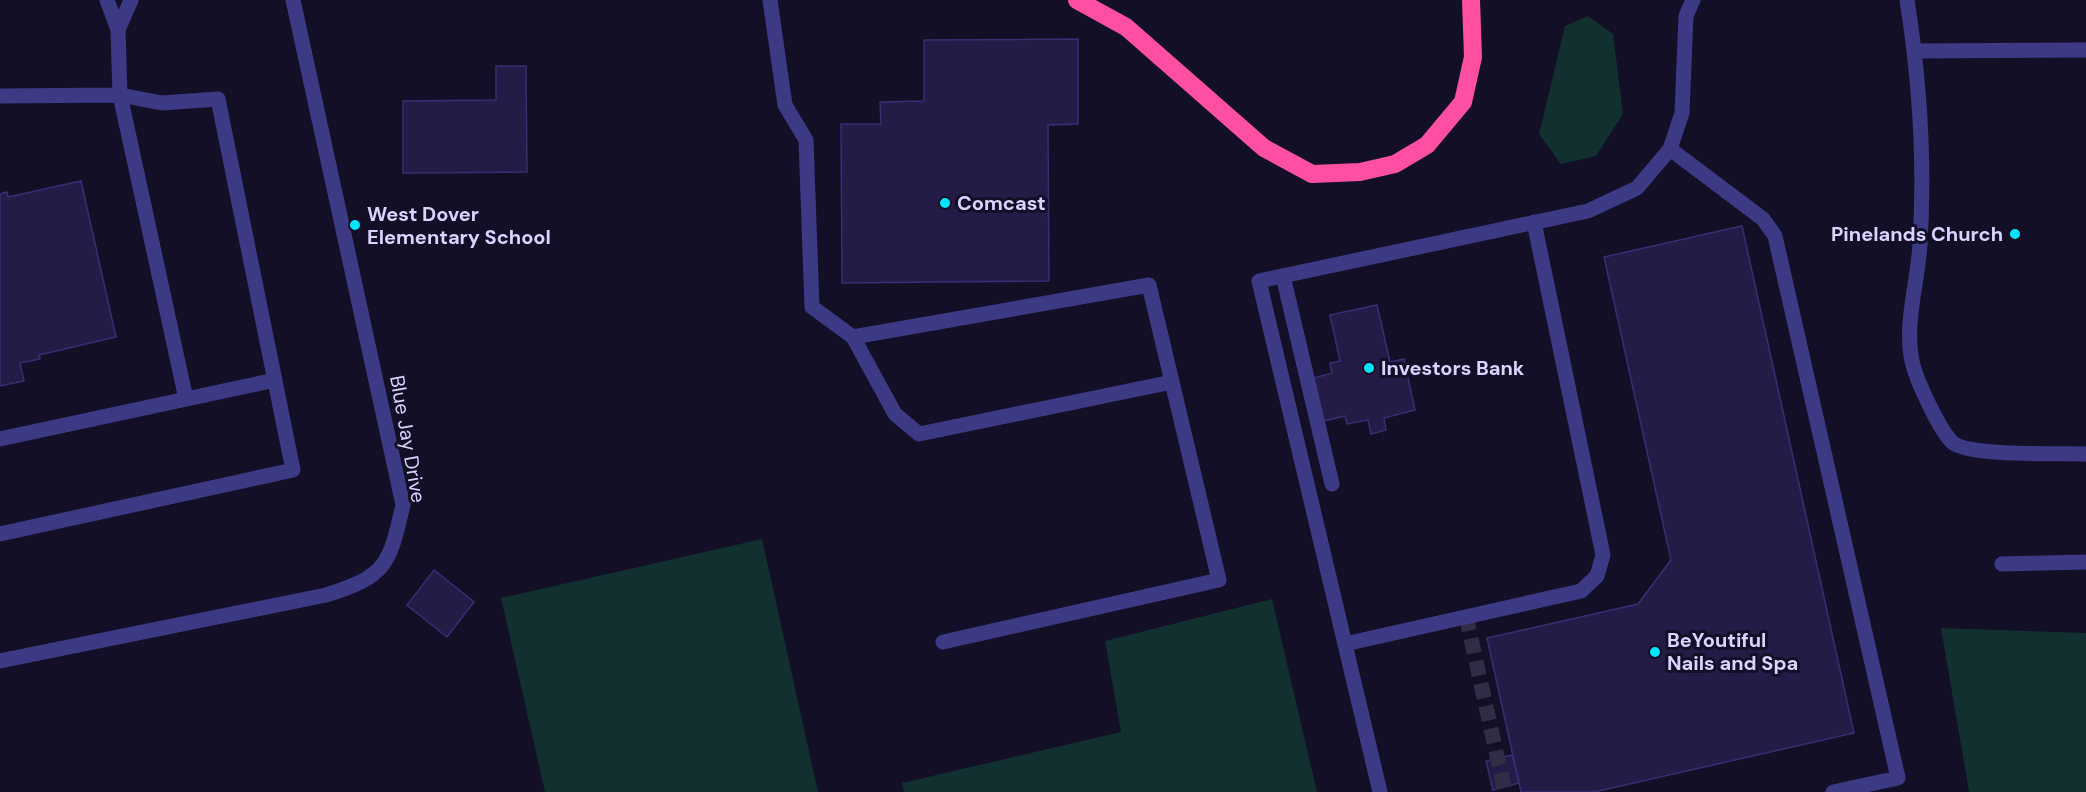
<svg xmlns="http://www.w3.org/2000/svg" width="2086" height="792" viewBox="0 0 2086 792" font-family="'DM Sans',sans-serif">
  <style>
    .green { fill: #12302f }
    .building { fill: #241b47; stroke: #3b2d73; stroke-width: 1.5 }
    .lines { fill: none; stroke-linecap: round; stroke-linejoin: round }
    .minor-tunnel { stroke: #312d47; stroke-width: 15; stroke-dasharray: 15 8; stroke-linecap: butt }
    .minor { stroke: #3d3a85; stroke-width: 15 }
    .highway { stroke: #ff4fa3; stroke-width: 18 }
    .poi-dot { fill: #00e5ff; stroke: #130f26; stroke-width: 2 }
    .labels { text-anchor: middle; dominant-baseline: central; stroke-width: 6; stroke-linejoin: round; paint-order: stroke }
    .poi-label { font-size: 20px; font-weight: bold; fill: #d9d4ff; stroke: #130f26; text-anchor: start }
    .street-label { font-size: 20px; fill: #d9d4ff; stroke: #130f26 }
  </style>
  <rect width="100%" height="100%" fill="#130f26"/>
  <path class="green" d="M1588,16L1613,34L1623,114L1596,156L1561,164L1539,134L1565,26Z
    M762,539L818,792H545L501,598Z
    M1272,599L1317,792H904L902,783L1121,732L1105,641Z
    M1941,628L2086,633V792H1969Z"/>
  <path class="building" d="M1078,39V124L1048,125L1049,281L842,283L841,124H881L880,102L924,101V40Z
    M496,66H526L527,172L403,173V101L496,100Z
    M81,181L116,337L39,355L40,359L20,363L24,381L0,386V194L7,192L8,197Z
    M1742,226L1854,733L1594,792H1521L1487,638L1638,604L1671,560L1604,257Z
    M1377,305L1390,362L1404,359L1415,410L1384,418L1386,430L1371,434L1368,420L1347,424L1345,416L1320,422L1310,379L1332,373L1330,363L1340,361L1330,315Z
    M434,570L474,602L447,637L407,605Z
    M1512,755L1519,783L1493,790L1486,761Z"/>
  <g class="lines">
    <path class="minor-tunnel" d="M1466,616L1505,792"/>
    <path class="minor" d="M107,0L118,30L131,0
      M770,0L785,105L806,140L812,307L853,337L895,414L919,434L1172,382
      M1907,0C1920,82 1925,161 1920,244C1918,282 1904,323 1912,361C1916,380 1939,429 1952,442C1967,457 2061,453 2086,454
      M118,30L120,95L186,399
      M1915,51L2086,50
      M0,96L120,95L162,103L218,99L293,470L0,534
      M1670,149L1763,219L1775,236L1898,778L1833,792
      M1283,276L1332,484
      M853,337L1149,285L1219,580L943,642
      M0,439L275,380
      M2002,564L2086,562
      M1345,644L1581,591L1597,576L1603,555L1534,222
      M0,661L326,595C387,576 389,565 403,505L293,0
      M1380,792L1259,281L1588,211L1637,188L1670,149L1682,113L1686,16L1693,0"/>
    <path class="highway" d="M1077,0L1126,27L1264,148L1312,174L1360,172L1395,164L1427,145L1463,102L1473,57L1471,0"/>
  </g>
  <g class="poi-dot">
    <circle cx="945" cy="203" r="6"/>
    <circle cx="355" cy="225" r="6"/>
    <circle cx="2015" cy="234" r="6"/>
    <circle cx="1369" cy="368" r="6"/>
    <circle cx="1655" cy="652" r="6"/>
  </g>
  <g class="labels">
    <g class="poi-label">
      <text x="957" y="203">Comcast</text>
      <text x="367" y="214">West Dover<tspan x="367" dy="23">Elementary School</tspan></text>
      <text x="2003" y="234" text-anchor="end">Pinelands Church</text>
      <text x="1381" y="368">Investors Bank</text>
      <text x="1667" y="640">BeYoutiful<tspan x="1667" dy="23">Nails and Spa</tspan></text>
    </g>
    <g class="street-label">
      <text transform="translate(408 439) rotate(80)">Blue Jay Drive</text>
    </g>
  </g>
</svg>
